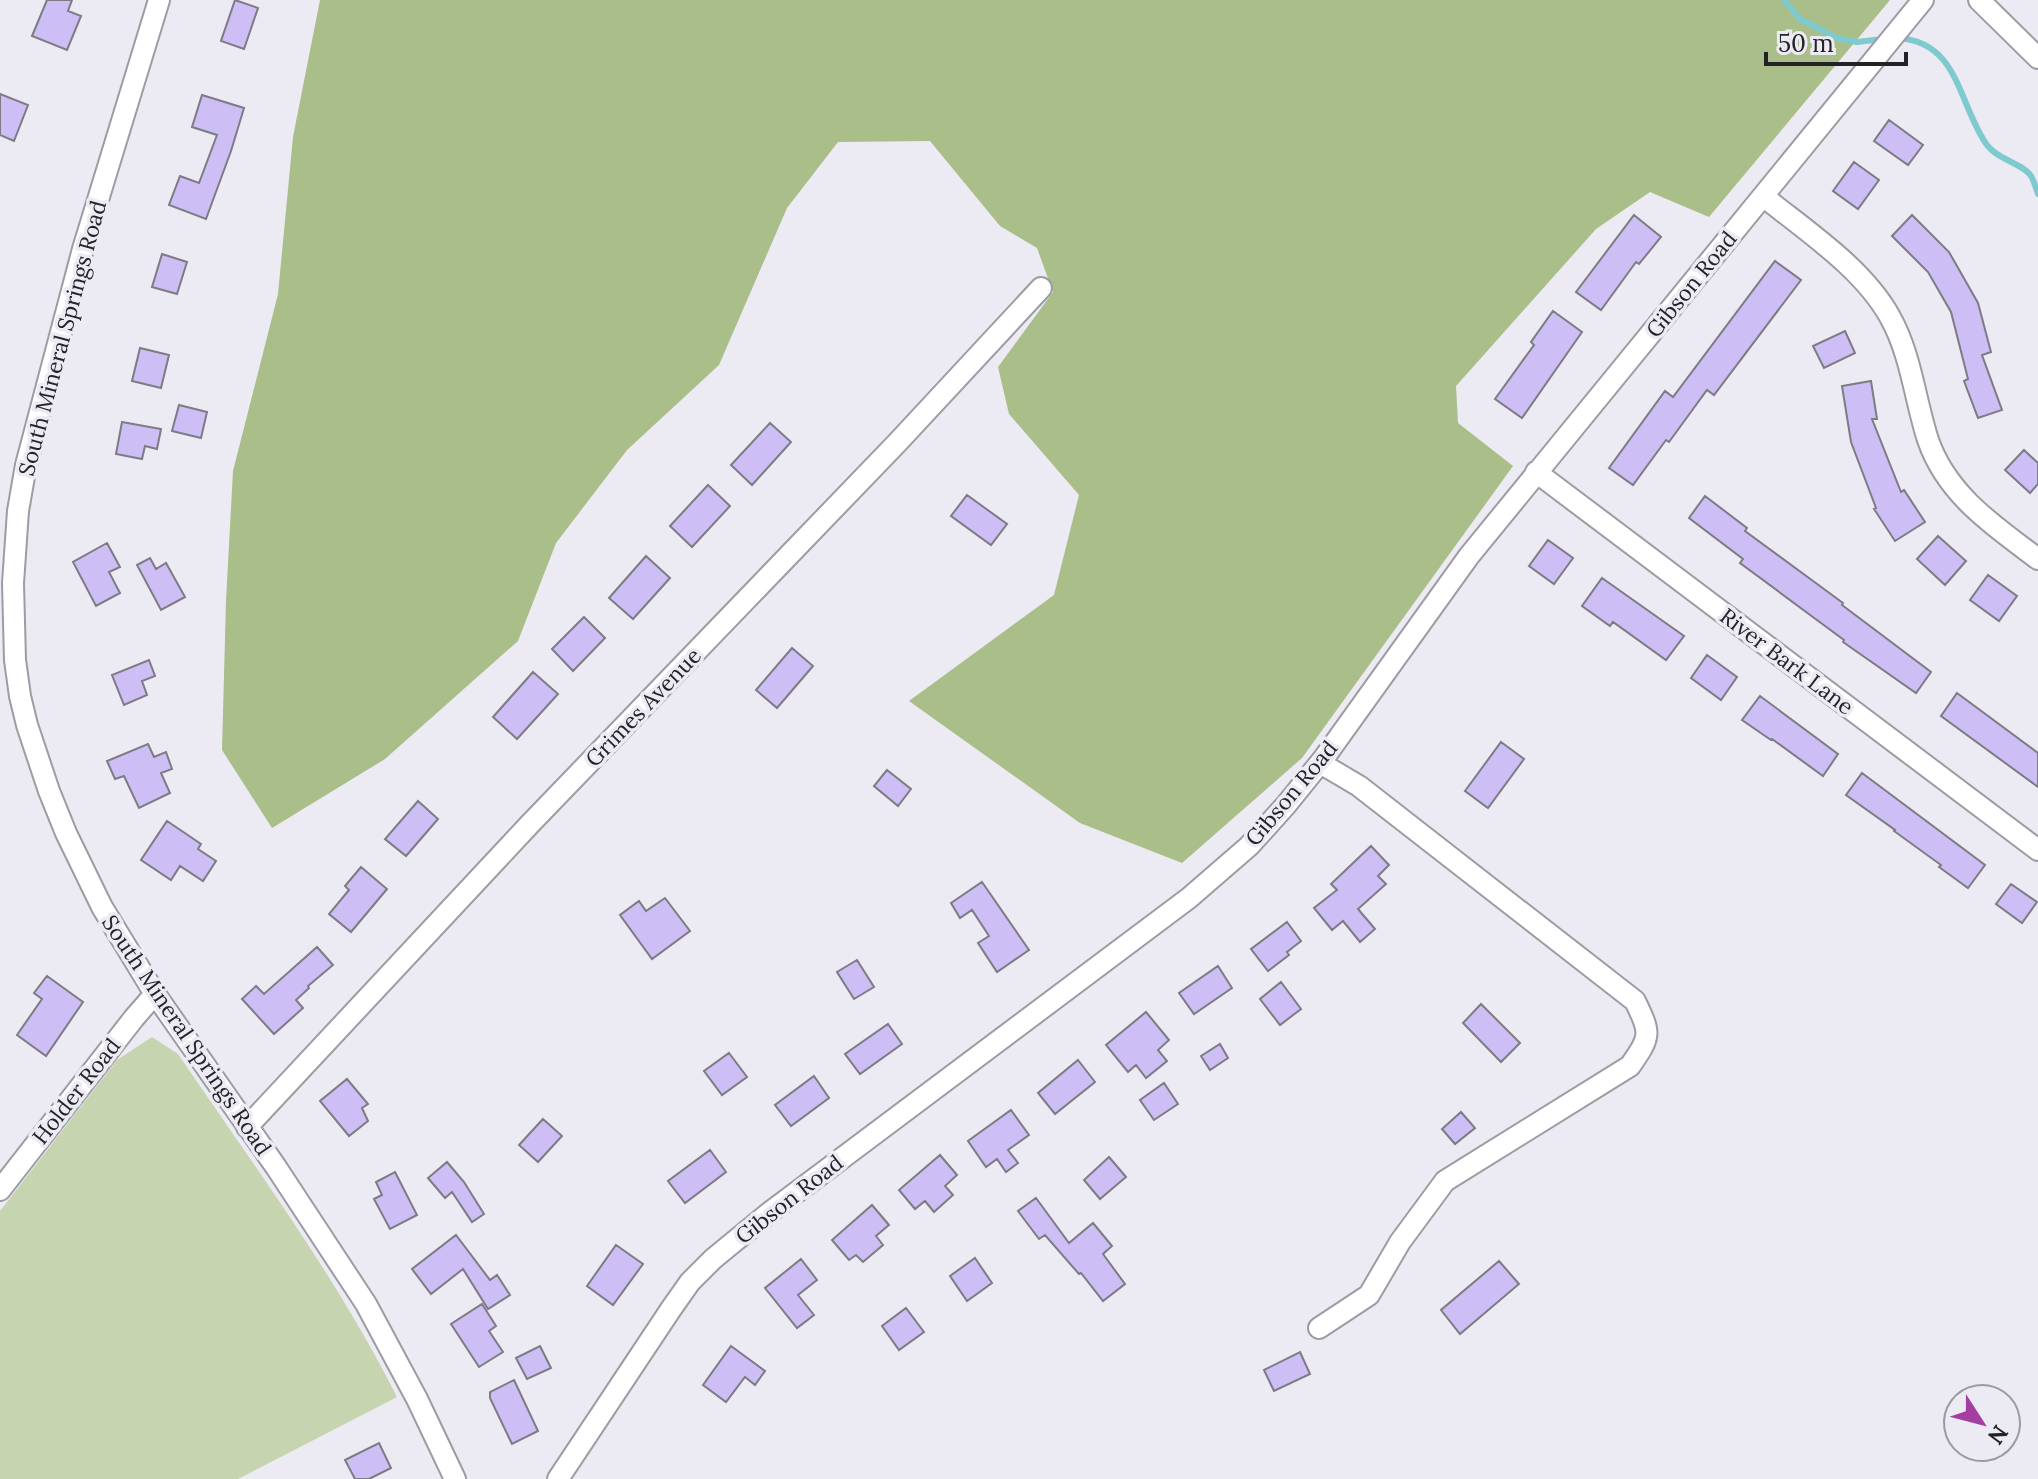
<svg xmlns="http://www.w3.org/2000/svg" width="2038" height="1479" viewBox="0 0 2038 1479" font-family="Lora,serif">
  <style>
    .green { fill: #c6d4b0 }
    .forest { fill: #a9be88 }
    .lines { fill: none; stroke-linecap: round; stroke-linejoin: round }
    .stream { stroke: #7ecace; stroke-width: 6 }
    .building { fill: #cdbff5; stroke: #7d7b83; stroke-width: 2 }
    .minor-casing { stroke: #9d9ba3; stroke-width: 24 }
    .minor { stroke: #fff; stroke-width: 20 }
    .labels { text-anchor: middle; dominant-baseline: central; stroke-width: 7; stroke-linejoin: round; paint-order: stroke }
    .street-label { font-size: 22px; fill: #232226; stroke: #eceaf3 }
  </style>
  <rect width="100%" height="100%" fill="#eceaf3"/>
  <path class="green" d="M152,1037L178,1054C254,1166 336,1276 397,1397L238,1479H0V1211L117,1060Z"/>
  <path class="forest" d="M320,0H1890L1709,217L1650,192L1596,229L1456,386L1458,423L1513,466L1302,758L1182,863L1080,823L909,701L1054,595L1079,495L1009,414L998,367L1053,292L1037,248L1000,226L930,141L838,142L787,208L719,365L627,450L556,543L518,641L385,759L272,828L222,750L226,601L233,471L278,294L293,137Z"/>
  <g class="lines">
    <path class="stream" d="M1784,0L1800,19L1837,38L1857,42L1883,39
      M1898,38C1960,42 1958,105 1987,145C1998,160 2024,164 2031,176C2034,181 2036,188 2038,194"/>
  </g>
  <path class="building" d="M47,0H72L68,11L81,16L67,50L32,36Z
    M235,0L258,8L244,49L221,41Z
    M0,94L28,105L14,141L0,135Z
    M202,95L244,108L231,151L206,219L169,205L180,176L199,183L217,135L192,127Z
    M1889,120L1923,145L1908,165L1874,141Z
    M1854,162L1879,180L1858,209L1833,191Z
    M1634,215L1661,237L1639,264L1636,262L1601,310L1576,292Z
    M1912,215L1949,252L1978,303L1991,352L1982,355L2002,410L1978,418L1964,381L1968,379L1951,312L1928,272L1892,236Z
    M162,254L187,262L177,294L152,287Z
    M1775,261L1801,280L1714,395L1707,390L1669,442L1666,440L1633,485L1609,468L1665,391L1673,397Z
    M1553,311L1582,332L1522,418L1495,399L1534,345L1531,342Z
    M1845,331L1855,353L1824,368L1813,346Z
    M140,348L169,355L161,388L132,381Z
    M1871,381L1877,419H1872L1901,492L1904,490L1925,522L1895,541L1874,509L1876,508L1851,442L1842,386Z
    M179,405L207,412L201,438L172,431Z
    M122,422L161,429L157,449L145,446L142,459L116,454Z
    M770,423L791,442L752,485L731,465Z
    M2024,450L2038,463V484L2030,493L2005,470Z
    M708,485L730,506L692,547L670,526Z
    M967,495L1007,524L991,545L951,516Z
    M1705,496L1747,528L1745,531L1843,603L1842,605L1931,672L1916,693L1843,642L1844,640L1740,563L1743,559L1689,518Z
    M1938,536L1966,561L1945,585L1917,559Z
    M1548,540L1573,558L1554,584L1529,566Z
    M107,543L120,567L109,572L120,593L96,606L73,562Z
    M646,556L670,578L633,619L609,598Z
    M150,558L156,569L166,563L185,597L161,610L137,565Z
    M1988,575L2017,596L1999,621L1970,600Z
    M1602,578L1684,636L1666,660L1613,622L1610,626L1582,606Z
    M584,617L605,638L573,671L552,649Z
    M792,648L813,666L777,708L756,690Z
    M1707,655L1737,677L1721,700L1691,678Z
    M149,660L155,676L142,681L147,695L124,705L112,675Z
    M533,672L558,694L517,739L493,717Z
    M1957,693L2038,753V787L1941,716Z
    M1760,696L1838,754L1823,776L1772,739L1771,740L1742,720Z
    M1501,742L1524,759L1488,808L1465,791Z
    M148,744L154,757L166,752L172,769L161,773L170,793L139,808L124,776L115,779L107,761Z
    M887,770L911,789L898,806L874,786Z
    M1862,773L1985,865L1968,888L1939,867L1941,865L1894,831L1895,830L1846,795Z
    M418,801L438,819L406,856L385,839Z
    M167,821L201,844L198,849L216,861L203,881L180,866L171,880L141,860Z
    M1371,846L1389,865L1378,876L1386,884L1358,909L1375,929L1360,942L1343,921L1332,930L1314,908L1337,890L1331,884Z
    M361,867L387,889L351,932L329,914L349,890L345,886Z
    M982,882L1029,950L997,972L978,943L989,936L972,910L960,918L951,903Z
    M2011,884L2037,902L2022,923L1996,904Z
    M665,898L690,931L652,959L620,915L639,901L646,911Z
    M1287,922L1301,941L1287,952L1289,955L1268,971L1251,949Z
    M317,947L333,965L308,986L309,988L296,1000L303,1008L274,1034L242,999L256,986L264,994Z
    M857,960L874,987L854,999L837,972Z
    M1218,966L1232,988L1194,1014L1179,993Z
    M47,976L83,1002L46,1056L17,1035L42,999L34,993Z
    M1281,982L1301,1009L1280,1025L1260,999Z
    M1481,1004L1520,1043L1501,1062L1463,1023Z
    M1146,1012L1169,1040L1158,1050L1167,1061L1146,1078L1136,1065L1128,1072L1106,1045Z
    M888,1024L902,1044L860,1074L845,1054Z
    M1220,1044L1228,1058L1210,1070L1201,1056Z
    M729,1053L747,1077L722,1095L704,1071Z
    M1078,1060L1095,1082L1055,1114L1038,1093Z
    M814,1076L829,1098L791,1126L775,1105Z
    M347,1079L368,1104L362,1108L368,1121L349,1136L320,1101Z
    M1164,1083L1178,1104L1154,1120L1140,1100Z
    M1011,1110L1029,1135L1008,1150L1018,1163L1006,1172L997,1159L986,1167L968,1141Z
    M1461,1112L1475,1128L1455,1144L1442,1129Z
    M543,1119L562,1136L538,1162L519,1145Z
    M710,1150L726,1172L685,1203L668,1181Z
    M940,1155L957,1175L945,1186L953,1195L934,1212L925,1201L915,1209L899,1190Z
    M1109,1157L1126,1177L1100,1199L1084,1180Z
    M447,1162L464,1182L484,1214L472,1222L452,1192L445,1198L428,1178Z
    M395,1172L417,1215L390,1229L374,1199L382,1195L376,1182Z
    M1036,1198L1069,1243L1093,1223L1112,1246L1103,1254L1125,1284L1103,1301L1081,1273L1079,1274L1045,1235L1039,1239L1018,1211Z
    M872,1205L889,1225L876,1236L883,1245L863,1262L856,1255L849,1260L832,1240Z
    M456,1235L490,1280L497,1275L510,1295L488,1309L463,1269L431,1294L412,1269Z
    M616,1245L643,1264L613,1305L587,1286Z
    M975,1258L992,1283L967,1301L950,1276Z
    M801,1259L817,1280L798,1295L814,1315L797,1328L765,1288Z
    M1499,1261L1519,1284L1460,1334L1441,1310Z
    M482,1304L496,1326L489,1331L503,1352L479,1367L451,1324Z
    M906,1308L924,1332L899,1350L882,1326Z
    M540,1346L551,1368L527,1379L516,1358Z
    M731,1346L765,1371L755,1385L745,1377L726,1402L703,1385Z
    M1300,1352L1310,1374L1274,1391L1264,1370Z
    M514,1380L538,1431L512,1444L490,1398V1392Z
    M379,1443L391,1468L369,1479H355L345,1460Z"/>
  <g class="lines">
    <defs>
      <path id="minor" d="M159,0L83,249L26,465L18,511L13,583L15,660L20,696L27,725L49,791L66,833L102,907L155,994L276,1167L366,1304L417,1399L455,1479
        M1979,0L2038,58
        M1763,196C1806,231 1863,268 1890,317C1911,354 1915,400 1928,440C1947,495 1994,526 2038,559
        M1536,472L2038,850
        M247,1127L529,825L897,443L1041,288
        M0,1190L134,1018L155,994
        M1319,1328L1369,1295L1400,1242L1445,1181L1630,1066C1651,1036 1651,1034 1635,1001L1359,786L1320,763
        M558,1479L671,1309L690,1282L713,1259L769,1213L1189,898L1249,846L1286,805L1324,758L1469,556L1923,0"/>
    </defs>
    <use href="#minor" class="minor-casing"/>
    <use href="#minor" class="minor"/>
  </g>
  <g class="labels">
    <g class="street-label">
      <text transform="translate(1691 284) rotate(-51)">Gibson Road</text>
      <text transform="translate(62 338) rotate(-75)">South Mineral Springs Road</text>
      <text transform="translate(1787 661) rotate(37)">River Bark Lane</text>
      <text transform="translate(643 707) rotate(-46)">Grimes Avenue</text>
      <text transform="translate(1291 793) rotate(-50)">Gibson Road</text>
      <text transform="translate(187 1035) rotate(56)">South Mineral Springs Road</text>
      <text transform="translate(76 1091) rotate(-52)">Holder Road</text>
      <text transform="translate(789 1199) rotate(-38)">Gibson Road</text>
    </g>
  </g>
  <g transform="translate(1982 1423) rotate(126)"><circle r="38" fill="#eceaf3" stroke="#9c9aa1" stroke-width="2"/>
  <path d="M0-6L14 30L0 20L-14 30Z" fill="#a53ea1"/>
  <text y="-12" font-size="22" font-weight="bold" text-anchor="middle" fill="#232226">N</text>
  </g>
  <path d="M1766 52v12h140v-12" fill="none" stroke="#232226" stroke-width="4"/>
  <text x="1778" y="52" font-size="24" fill="#232226" stroke="#eceaf3" stroke-width="6" paint-order="stroke">50 m</text>
</svg>
